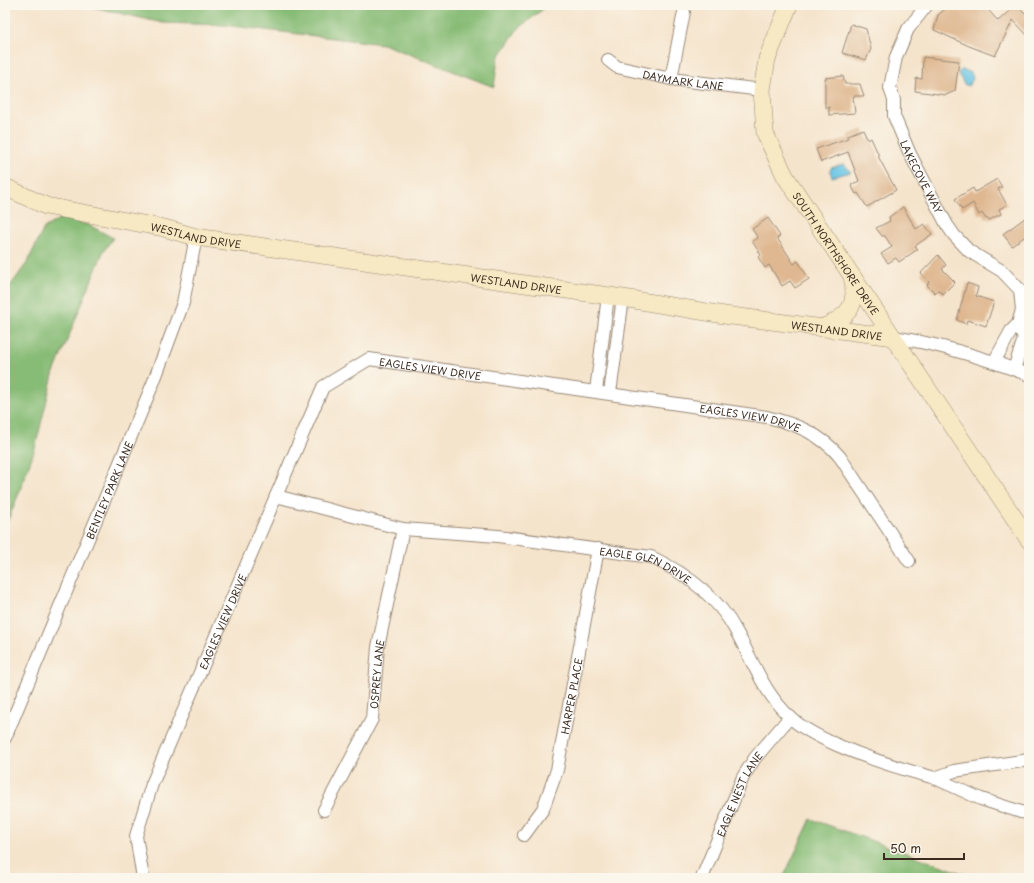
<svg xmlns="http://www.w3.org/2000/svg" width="1034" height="883" viewBox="0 0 1034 883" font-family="'Playpen Sans',sans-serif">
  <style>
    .forest { fill: #87bc76; stroke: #61734a }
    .water { fill: #65c4e4; stroke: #507781 }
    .building { fill: #dfb891 }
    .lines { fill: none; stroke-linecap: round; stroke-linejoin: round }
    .minor-casing { stroke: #988775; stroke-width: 14 }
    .secondary-casing { stroke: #988775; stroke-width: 18 }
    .minor { stroke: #fff; stroke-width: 12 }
    .secondary { stroke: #f7e9c3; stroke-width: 17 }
    .labels { text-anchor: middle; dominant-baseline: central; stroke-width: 3; stroke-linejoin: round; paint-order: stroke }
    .street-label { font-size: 10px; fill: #3b2a1e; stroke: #fbf7ec }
  </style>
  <rect width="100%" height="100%" fill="#fbf7ec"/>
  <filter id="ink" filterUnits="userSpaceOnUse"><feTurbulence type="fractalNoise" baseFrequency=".025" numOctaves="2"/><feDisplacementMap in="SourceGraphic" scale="8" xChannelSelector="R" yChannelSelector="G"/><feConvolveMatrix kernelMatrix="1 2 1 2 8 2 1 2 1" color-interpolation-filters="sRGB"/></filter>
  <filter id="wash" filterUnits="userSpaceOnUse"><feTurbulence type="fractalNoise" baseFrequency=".012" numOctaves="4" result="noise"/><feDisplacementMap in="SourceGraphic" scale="16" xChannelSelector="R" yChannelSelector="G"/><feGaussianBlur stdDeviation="0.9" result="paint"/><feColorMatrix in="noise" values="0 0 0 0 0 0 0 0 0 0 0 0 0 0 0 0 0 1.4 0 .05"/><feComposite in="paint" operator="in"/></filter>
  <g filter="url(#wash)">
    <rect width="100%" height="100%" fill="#f5e4cc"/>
    <path class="forest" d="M84,5H548L517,30L498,58L494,87L383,44L223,25L163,23Z
      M61,218L89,225L113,238L103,252L53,375L35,448L19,493L5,527V293L27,263L44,228Z
      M811,819L976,878H783Z"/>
    <path class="water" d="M961,70H965L972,74L973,79L968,86L964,84L958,73Z
      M844,164L851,172L832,177L830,171L831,168Z"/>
    <g id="blocks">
      <path class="building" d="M950,5H984L998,21L1016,5H1021L1020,8L1029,17V37L1013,20L995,56L969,46L934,30L938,15Z
        M851,24L866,29L871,49L866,60L842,53Z
        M923,57L959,61L955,91L946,95L915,91L916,78L922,79Z
        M843,76L845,84H860L864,96H853L855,113L829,115V107H825V78Z
        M863,129L868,140L871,138L879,156H878L896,190L867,207L858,193L856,194L851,185L859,181L848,152L821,162L816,149L848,138V135Z
        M997,179L1002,187L998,189L1007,205L999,209L1001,214L989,220L988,218L986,219L982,213L979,215L973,203L962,210L955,199L973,188L975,192Z
        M903,207L916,229L924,224L932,234L915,246L918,249L899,262L896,258L888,263L881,254L892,247L885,236H882L876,228L890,221L889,217Z
        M1029,215V243L1024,237L1012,246L1003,234Z
        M768,218L780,236L777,238L794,264L798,261L809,279L795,288L790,281L782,286L769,265L765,268L758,257L761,255L752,241L758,238L752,229Z
        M938,255L946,265L942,269L955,282L943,294L938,290L935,293L927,285L929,282L921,273Z
        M967,283L978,287L976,296L994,302L986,326L967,320L966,324L957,320Z"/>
    </g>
  </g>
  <g filter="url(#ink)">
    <use href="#blocks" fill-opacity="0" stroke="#988775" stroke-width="1"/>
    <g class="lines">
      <defs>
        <g id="minor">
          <path id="s1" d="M927,5L908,29L896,57L890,88L894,100V116L910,154L947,225L954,235L969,251L1002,271L1020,290L1022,310L1018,324L1011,331L994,362"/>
          <path id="s2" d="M608,60L617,67L671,79L762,90"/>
          <path d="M671,79L684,12"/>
          <path d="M893,337C940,344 985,358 1029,375"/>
          <path d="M1014,369L1024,339L1018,324"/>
          <path d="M596,391L608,296"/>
          <path d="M610,393L623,298"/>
          <path id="s3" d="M276,496L403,529L498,536L651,557C685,573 718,597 736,631C753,661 764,694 791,718C804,730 821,738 837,745C869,759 901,769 935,778"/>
          <path id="s4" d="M5,738L154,381L183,303L196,237"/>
          <path d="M1029,760L954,771L935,778L981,799L1021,812L1029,813"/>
          <path id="s5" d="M324,810L372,719L378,647L403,529"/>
          <path id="s6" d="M524,835L543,809L557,770L598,549"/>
          <path id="s7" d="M143,878L136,836L152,784L323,387L369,359L767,417C796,424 821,434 840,457L909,561"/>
          <path id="s8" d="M702,878L743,777L755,758L790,717"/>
        </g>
        <g id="secondary">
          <path id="s9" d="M789,5L767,59L762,90L765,133L785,176L1029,540"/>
          <path id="s10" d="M5,187L46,206L164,228L196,237L623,298L724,315L893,337"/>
          <path d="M822,328C848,317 859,306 852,277"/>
        </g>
      </defs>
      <use href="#minor" class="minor-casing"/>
      <use href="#secondary" class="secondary-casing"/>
      <use href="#minor" class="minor"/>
      <use href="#secondary" class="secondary"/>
    </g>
  </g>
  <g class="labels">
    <g class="street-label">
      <text stroke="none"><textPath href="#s2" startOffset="79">DAYMARK LANE</textPath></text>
      <text stroke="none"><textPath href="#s1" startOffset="188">LAKECOVE WAY</textPath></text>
      <text stroke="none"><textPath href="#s10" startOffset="198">WESTLAND DRIVE</textPath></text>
      <text stroke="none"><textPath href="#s9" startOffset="273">SOUTH NORTHSHORE DRIVE</textPath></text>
      <text stroke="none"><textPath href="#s10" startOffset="522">WESTLAND DRIVE</textPath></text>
      <text stroke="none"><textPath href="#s10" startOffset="846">WESTLAND DRIVE</textPath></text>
      <text stroke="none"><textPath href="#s7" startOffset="645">EAGLES VIEW DRIVE</textPath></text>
      <text stroke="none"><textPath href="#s7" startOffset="969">EAGLES VIEW DRIVE</textPath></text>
      <text stroke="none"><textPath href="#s4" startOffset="269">BENTLEY PARK LANE</textPath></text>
      <text stroke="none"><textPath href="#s3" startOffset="378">EAGLE GLEN DRIVE</textPath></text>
      <text stroke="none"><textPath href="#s7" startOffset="274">EAGLES VIEW DRIVE</textPath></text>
      <text stroke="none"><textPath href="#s5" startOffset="148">OSPREY LANE</textPath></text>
      <text stroke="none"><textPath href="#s6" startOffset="149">HARPER PLACE</textPath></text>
      <text stroke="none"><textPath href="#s8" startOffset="92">EAGLE NEST LANE</textPath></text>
    </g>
  </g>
  <rect width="1034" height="883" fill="none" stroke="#fbf7ec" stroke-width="20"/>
  <path d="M884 853v6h80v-6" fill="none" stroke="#3b2a1e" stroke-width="2"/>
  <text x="890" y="853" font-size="12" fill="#3b2a1e" stroke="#fbf7ec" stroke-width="3" paint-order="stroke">50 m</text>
</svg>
